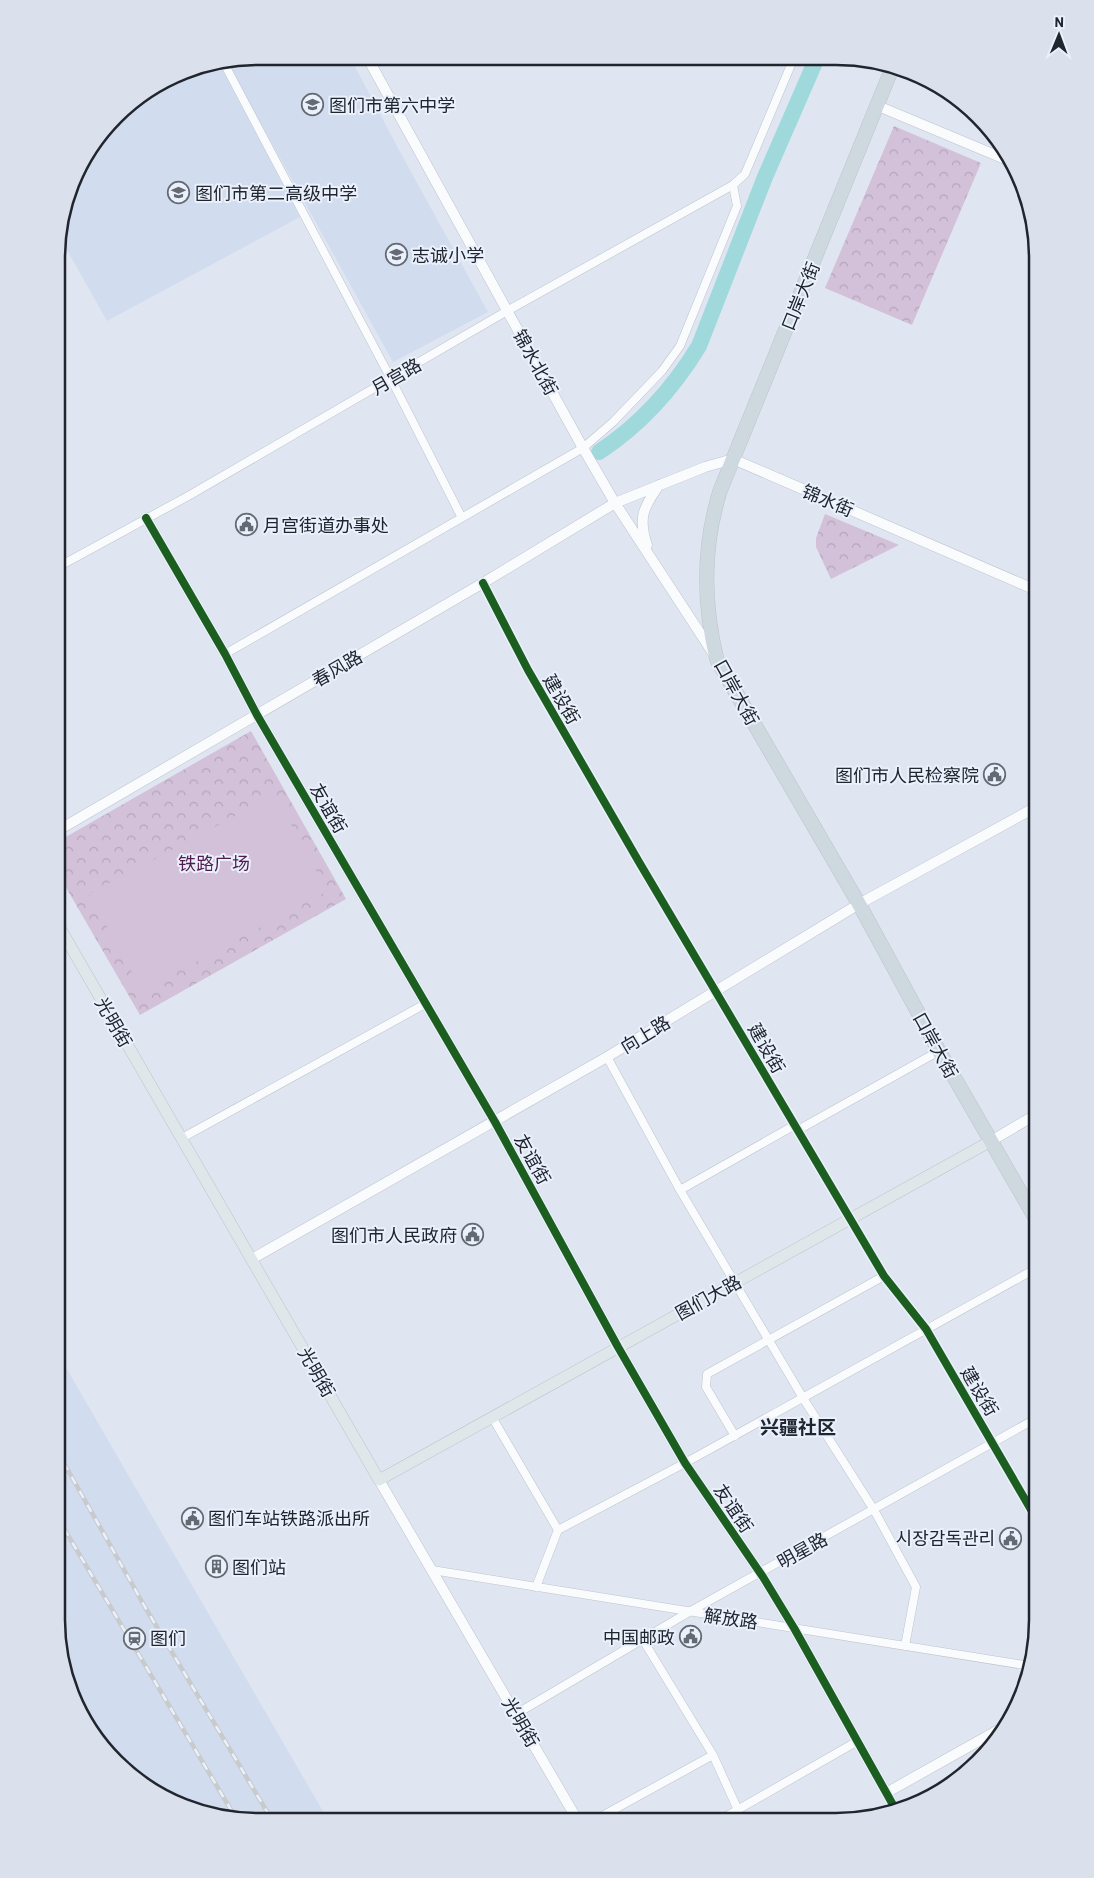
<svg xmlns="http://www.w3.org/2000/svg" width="1094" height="1878" viewBox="0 0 1094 1878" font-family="Barlow,'Noto Sans SC','Noto Sans KR',sans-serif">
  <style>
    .built { fill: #d1dcef }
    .forest { fill: url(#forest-crowns) }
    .pitch { fill: #d3c0d9 }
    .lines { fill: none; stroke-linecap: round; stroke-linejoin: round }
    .river { stroke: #9fd9dc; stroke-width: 16 }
    .street-casing { stroke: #bec3cc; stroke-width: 9 }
    .secondary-casing { stroke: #bec3cc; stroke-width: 11 }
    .primary-casing { stroke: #bfc2c8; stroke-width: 12 }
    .highway-casing { stroke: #bfc2c8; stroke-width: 15 }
    .street { stroke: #fafbfd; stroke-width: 8 }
    .secondary { stroke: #fafbfd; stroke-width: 10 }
    .primary { stroke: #e0e7eb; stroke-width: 11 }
    .highway { stroke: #cdd8df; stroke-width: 14 }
    .rail-casing { stroke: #c8cacc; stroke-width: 4.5 }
    .rail { stroke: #eaf1fd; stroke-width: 2.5; stroke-dasharray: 8; stroke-linecap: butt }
    .cycleway-casing { stroke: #eaf1fd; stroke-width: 11 }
    .cycleway { stroke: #1b5e20; stroke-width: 8 }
    .labels { text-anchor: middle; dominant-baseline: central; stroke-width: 4; stroke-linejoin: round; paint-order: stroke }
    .poi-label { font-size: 18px; fill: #21252d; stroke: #eaf1fd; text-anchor: start }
    .street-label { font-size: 18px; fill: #21252d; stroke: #eaf1fd }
    .park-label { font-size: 18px; fill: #521b50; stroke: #eaf1fd }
    .neighbourhood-label { font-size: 19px; font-weight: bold; fill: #21252d; stroke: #eaf1fd }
    .rim { fill: none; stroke: #21252d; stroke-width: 2.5 }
  </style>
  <defs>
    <pattern id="forest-crowns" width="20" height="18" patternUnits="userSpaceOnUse" patternTransform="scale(1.25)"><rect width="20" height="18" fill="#d3c0d9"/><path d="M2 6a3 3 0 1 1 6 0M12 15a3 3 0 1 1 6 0" fill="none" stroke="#b5a5bb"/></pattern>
  </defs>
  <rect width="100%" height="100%" fill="#dfe6f1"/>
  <path class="built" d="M258,56L350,57L398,148L488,312L393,362L227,62Z
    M212,65L223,71L300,217L107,321L58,234L77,168L125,106L181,71Z
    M57,1352L328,1820H231L180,1806L135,1780L98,1743L67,1685L56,1620Z"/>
  <path class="forest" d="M894,126L981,163L912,325L825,288Z
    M825,514L899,545L831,579L816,547V538Z
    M251,731L346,899L140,1015L57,872V842Z"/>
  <path class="pitch" d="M275,795L327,891L142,991L89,894Z"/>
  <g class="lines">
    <path class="river" d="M599,452C640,425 674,387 699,346L765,177L816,60"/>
    <defs>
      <path id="street" d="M219,64L226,67L391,379L461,516
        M58,567L190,495L507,311L733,185
        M483,583L528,670L639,862L884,1276L926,1329L1037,1520
        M225,654L583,448L613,422L662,371L680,346L737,206L733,185L745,174L793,60
        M607,1057L680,1190L803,1398L874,1510L916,1587L905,1646
        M798,1130L939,1051
        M182,1138L425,1004
        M680,1190L795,1125
        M492,1417L558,1530L536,1587
        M735,1436L706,1387L707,1374L884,1276
        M558,1530L685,1463L1037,1268
        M432,1570L1030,1666
        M643,1640L713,1755L738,1810
        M516,1714L689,1612L1037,1418
        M593,1821L713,1755
        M718,1821L856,1742"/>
      <path id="secondary" d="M367,57L583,448L615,503L713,653
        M878,106L1012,162
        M146,518L225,654L257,715L495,1122L618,1347L685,1463L763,1577L794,1628L897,1812
        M647,545C638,518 643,508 659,485
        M57,831L483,583L615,503L705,467L733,459L1038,591
        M991,1141L1037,1114
        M252,1259L607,1057L859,904L1038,806
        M379,1480L578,1821
        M886,1793L1007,1725"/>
      <path id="primary" d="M57,923L379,1480L991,1141"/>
      <path id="highway" d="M893,66L720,491C703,546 703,604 717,660L859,904L939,1051L1037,1221"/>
    </defs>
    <use href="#street" class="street-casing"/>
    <use href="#secondary" class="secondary-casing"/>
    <use href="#primary" class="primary-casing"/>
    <use href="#highway" class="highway-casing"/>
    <use href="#street" class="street"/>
    <use href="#secondary" class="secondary"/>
    <use href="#primary" class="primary"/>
    <use href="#highway" class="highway"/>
    <defs>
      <path id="rail" d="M56,1449L145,1607L272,1820
        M56,1515L237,1820"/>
    </defs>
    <use href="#rail" class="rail-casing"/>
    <use href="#rail" class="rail"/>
    <defs>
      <path id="cycleway" d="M146,518L225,654L257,715L495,1122L618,1347L685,1463L763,1577L794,1628L897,1812
        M483,583L528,670L639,862L884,1276L926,1329L1037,1520"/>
    </defs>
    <use href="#cycleway" class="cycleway-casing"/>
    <use href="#cycleway" class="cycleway"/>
  </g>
  <defs>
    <symbol id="school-ring" viewBox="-11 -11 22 22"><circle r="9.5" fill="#eaf1fd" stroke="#646972" stroke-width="1.5"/><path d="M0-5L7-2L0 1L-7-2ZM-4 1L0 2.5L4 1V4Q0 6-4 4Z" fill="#646972"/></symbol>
    <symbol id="civic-ring" viewBox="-11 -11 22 22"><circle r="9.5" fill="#eaf1fd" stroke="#646972" stroke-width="1.5"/><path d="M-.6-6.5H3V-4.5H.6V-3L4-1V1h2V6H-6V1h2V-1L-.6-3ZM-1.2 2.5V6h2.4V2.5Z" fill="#646972"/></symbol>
    <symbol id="building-ring" viewBox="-11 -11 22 22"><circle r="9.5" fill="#eaf1fd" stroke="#646972" stroke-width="1.5"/><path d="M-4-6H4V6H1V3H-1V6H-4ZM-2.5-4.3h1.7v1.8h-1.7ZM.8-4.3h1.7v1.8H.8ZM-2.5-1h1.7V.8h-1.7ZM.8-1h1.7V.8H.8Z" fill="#646972"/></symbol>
    <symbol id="station-ring" viewBox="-11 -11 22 22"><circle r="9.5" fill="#eaf1fd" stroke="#646972" stroke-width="1.5"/><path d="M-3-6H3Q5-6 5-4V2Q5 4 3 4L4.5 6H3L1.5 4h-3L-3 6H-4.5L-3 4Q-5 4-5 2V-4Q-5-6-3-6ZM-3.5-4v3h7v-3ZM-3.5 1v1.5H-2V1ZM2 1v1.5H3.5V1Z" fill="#646972"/></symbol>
  </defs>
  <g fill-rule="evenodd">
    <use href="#school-ring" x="300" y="92" width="25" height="25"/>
    <use href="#school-ring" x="166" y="180" width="25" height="25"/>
    <use href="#school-ring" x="384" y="242" width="25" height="25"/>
    <use href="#civic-ring" x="234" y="512" width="25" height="25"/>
    <use href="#civic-ring" x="982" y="762" width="25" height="25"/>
    <use href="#civic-ring" x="460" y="1222" width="25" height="25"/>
    <use href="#civic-ring" x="180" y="1506" width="25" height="25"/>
    <use href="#civic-ring" x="998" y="1526" width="25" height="25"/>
    <use href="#building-ring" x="204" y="1554" width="25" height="25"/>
    <use href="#civic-ring" x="678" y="1624" width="25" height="25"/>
    <use href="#station-ring" x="122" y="1626" width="25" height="25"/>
  </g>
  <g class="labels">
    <g class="poi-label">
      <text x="329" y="105">图们市第六中学</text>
      <text x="195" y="193">图们市第二高级中学</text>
      <text x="412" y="255">志诚小学</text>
      <text x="263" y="525">月宫街道办事处</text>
      <text x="979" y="775" text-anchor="end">图们市人民检察院</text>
      <text x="457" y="1235" text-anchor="end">图们市人民政府</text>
      <text x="208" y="1518">图们车站铁路派出所</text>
      <text x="995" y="1538" text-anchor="end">시장감독관리</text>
      <text x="232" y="1567">图们站</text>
      <text x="675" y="1637" text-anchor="end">中国邮政</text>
      <text x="150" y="1638">图们</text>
    </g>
    <g class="street-label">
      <text transform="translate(800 296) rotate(-68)">口岸大街</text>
      <text transform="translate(536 362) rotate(61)">锦水北街</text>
      <text transform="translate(396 376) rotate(-30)">月宫路</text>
      <text transform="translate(828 500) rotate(23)">锦水街</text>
      <text transform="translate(337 668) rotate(-30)">春风路</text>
      <text transform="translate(737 692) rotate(61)">口岸大街</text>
      <text transform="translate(562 699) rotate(60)">建设街</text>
      <text transform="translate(329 808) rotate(60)">友谊街</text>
      <text transform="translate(114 1022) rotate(60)">光明街</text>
      <text transform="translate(645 1034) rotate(-31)">向上路</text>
      <text transform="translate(936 1045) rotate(61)">口岸大街</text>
      <text transform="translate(767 1048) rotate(60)">建设街</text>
      <text transform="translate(533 1159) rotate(61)">友谊街</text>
      <text transform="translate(708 1297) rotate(-29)">图们大路</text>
      <text transform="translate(317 1372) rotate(60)">光明街</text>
      <text transform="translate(980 1391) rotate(59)">建设街</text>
      <text transform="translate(734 1508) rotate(56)">友谊街</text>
      <text transform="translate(802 1550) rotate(-29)">明星路</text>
      <text transform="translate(731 1618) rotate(8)">解放路</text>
      <text transform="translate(521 1722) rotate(60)">光明街</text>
    </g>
    <g class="park-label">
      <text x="214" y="863">铁路广场</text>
    </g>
    <g class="neighbourhood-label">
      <text x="798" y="1426">兴疆社区</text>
    </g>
  </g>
  <path d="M0 0H1094V1878H0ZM258 65H836A193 193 0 0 1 1029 258V1620A193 193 0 0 1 836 1813H258A193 193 0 0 1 65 1620V258A193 193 0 0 1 258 65Z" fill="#dae1ec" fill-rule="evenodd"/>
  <path class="rim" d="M258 65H836A193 193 0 0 1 1029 258V1620A193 193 0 0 1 836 1813H258A193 193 0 0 1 65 1620V258A193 193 0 0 1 258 65Z"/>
  <g transform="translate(1059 35) rotate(1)" stroke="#eaf1fd" stroke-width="4" paint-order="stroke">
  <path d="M0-4L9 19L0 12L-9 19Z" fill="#21252d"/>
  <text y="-8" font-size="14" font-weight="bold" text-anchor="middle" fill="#21252d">N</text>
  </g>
</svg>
